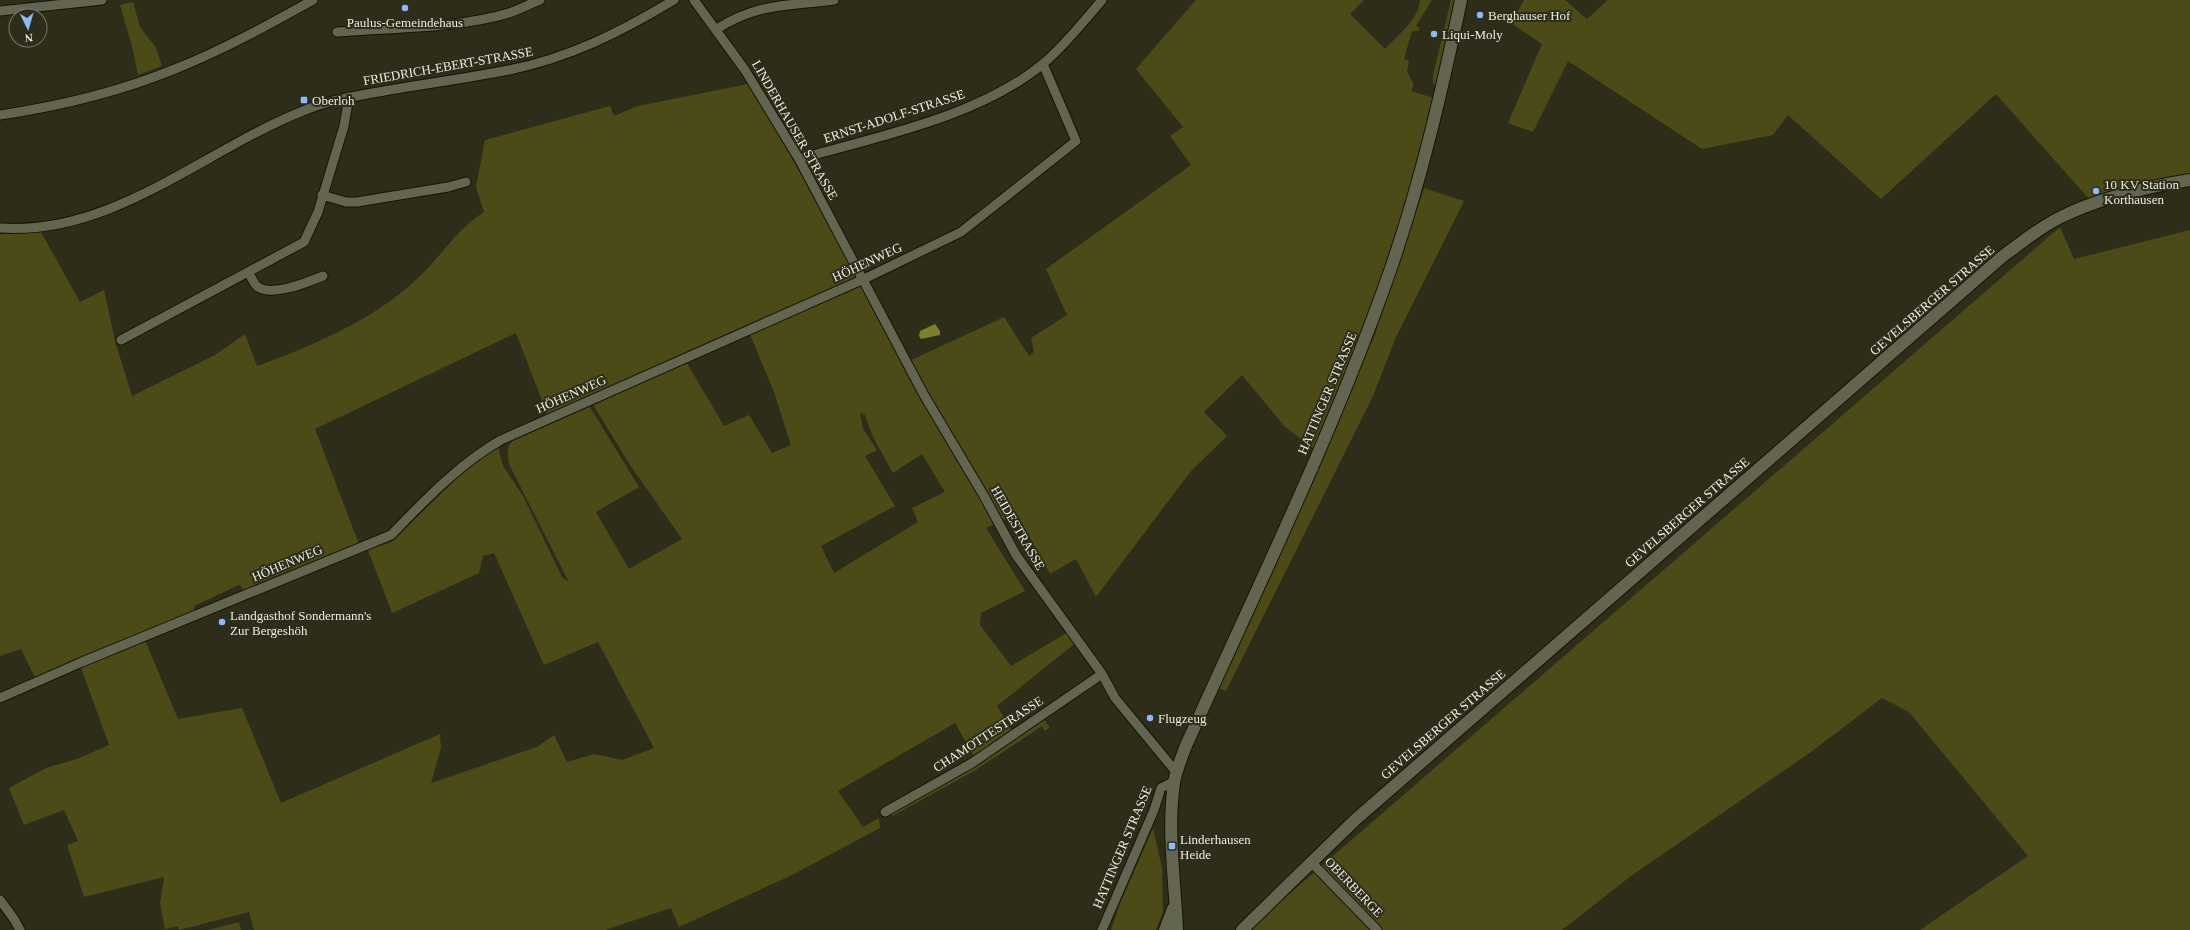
<svg xmlns="http://www.w3.org/2000/svg" width="2190" height="930" viewBox="0 0 2190 930" font-family="'Times New Roman',serif">
  <style>
    .green { fill: #4c4b18; fill-rule: evenodd }
    .water { fill: #7f7f2b }
    .lines { fill: none; stroke-linecap: round; stroke-linejoin: round }
    .minor-casing { stroke: #151504; stroke-width: 11 }
    .secondary-casing { stroke: #151504; stroke-width: 14 }
    .minor { stroke: #646550; stroke-width: 9 }
    .secondary { stroke: #646550; stroke-width: 12 }
    .poi-dot { fill: #8db9fc; stroke: #2d2d1a; stroke-width: 1.5 }
    .labels { text-anchor: middle; dominant-baseline: central; stroke-width: 4; stroke-linejoin: round; paint-order: stroke }
    .poi-label { font-size: 13px; fill: #edede1; stroke: #2d2d1a; text-anchor: start }
    .street-label { font-size: 13px; fill: #edede1; stroke: #2d2d1a }
  </style>
  <rect width="100%" height="100%" fill="#2d2d1a"/>
  <path class="green" d="M1196,0H1364L1350,14L1385,49C1398,35 1419,19 1420,0H1432L1416,26L1419,27V31H1412L1404,59L1409,61L1407,71L1414,85L1411,91L1434,98L1419,164L1369,314L1313,448L1285,427L1242,375L1204,412L1227,436L1191,471L1096,597L1076,559L1050,574L1017,514L986,528L1025,591L981,613L980,625L1011,666L1070,631L1078,641L997,706L1014,734L975,758L955,723L838,791L863,827L879,818L880,828L790,876L679,927L671,908L605,930H254L249,912L179,930L178,926L165,929L160,904L164,877L84,897L67,845L78,841L64,810L24,825L9,788L46,768L77,759L109,745L80,665L145,640L178,719L242,708L281,803L440,734L441,748L431,783L537,747L554,735L567,762L594,754L622,760L654,748L598,642L544,665L494,553L483,556L479,573L392,613L368,550L392,542L479,456L497,442L503,466L523,496L562,577L569,582L509,464C508,458 507,452 509,446C514,431 572,411 588,404L639,487L596,512L629,569L682,539L630,465L589,398L548,416L516,333L315,429L359,544L246,592L239,585L194,606L195,614L37,682L21,649L0,656V234L41,232L80,302L104,290L115,341L132,396L215,355L245,334L257,366C312,346 371,321 415,281C439,259 456,230 484,212L476,187L485,140L610,106L614,116L638,106L748,84L794,162L905,363L1004,317L1029,356L1034,352L1031,338L1067,315L1046,269L1191,165L1170,136L1183,127L1136,69ZM749,332L774,392L791,445L772,453L749,415L724,426L685,360ZM860,413L865,415L873,437L893,473L922,454L945,492L912,508L918,522L834,573L821,546L895,506L865,456L877,450L863,429Z
    M1451,0H1454L1436,85L1433,84V75Z
    M1524,0H1565L1587,19L1608,0H2190V175L2127,187L2089,199L1996,94L1881,199L1788,115L1773,135L1702,149L1568,61L1533,132L1508,123L1542,44L1511,23Z
    M133,2L140,27L156,48L162,66L138,75L132,46L120,5Z
    M1424,188L1464,201L1396,337L1373,396L1226,691L1218,688L1374,337Z
    M2060,227L2074,259L2190,230V930H1920L2028,856L1909,712L1882,698L1811,752L1631,876L1562,930H1250L1266,914Z
    M1042,718L1050,727L1045,731L1042,726L974,771L892,816L890,812Z
    M1153,828L1162,868L1163,912L1156,930H1111L1119,906Z
    M239,922L241,930H208Z"/>
  <path class="water" d="M935,324L940,331V335L921,339L919,336L920,331Z"/>
  <g class="lines">
    <defs>
      <path id="minor" d="M694,0L745,70L799,159L924,395L984,496L1016,555L1102,674L1115,698L1177,773
        M0,11L102,0
        M717,29C757,3 788,6 834,0
        M337,32C394,27 454,29 509,13C520,9 530,4 540,0
        M0,115C60,106 119,92 175,69C223,50 268,25 313,0
        M799,159C879,136 979,117 1044,63C1066,44 1084,21 1102,0
        M322,195L346,202H357L448,187L466,182
        M0,228C113,236 204,150 303,111C329,100 356,96 384,91C425,84 467,78 509,70C569,58 621,32 674,0
        M248,272C251,276 254,285 258,287C273,297 308,282 323,276
        M121,340L304,242L318,212L344,126L349,97
        M0,698L82,662L391,535C425,500 459,464 501,440L864,279L961,232L1076,141L1043,64
        M885,812L972,763L1102,674
        M1311,862L1377,930
        M0,900L14,919L20,930
        M1102,930L1154,810L1161,788L1175,781"/>
      <path id="secondary" d="M1165,930L1173,909
        M1177,930C1175,881 1167,831 1174,783C1176,771 1181,759 1185,748C1256,590 1334,432 1391,268C1421,181 1442,90 1461,0
        M1242,930L1355,820L2003,256C2021,243 2039,228 2059,218C2099,198 2146,187 2190,180"/>
    </defs>
    <use href="#minor" class="minor-casing"/>
    <use href="#secondary" class="secondary-casing"/>
    <use href="#minor" class="minor"/>
    <use href="#secondary" class="secondary"/>
  </g>
  <g class="poi-dot">
    <circle cx="405" cy="8" r="4"/>
    <circle cx="1480" cy="15" r="4"/>
    <circle cx="1434" cy="34" r="4"/>
    <rect x="300" y="96" width="8" height="8" rx="2"/>
    <circle cx="2096" cy="191" r="4"/>
    <circle cx="222" cy="622" r="4"/>
    <circle cx="1150" cy="718" r="4"/>
    <rect x="1168" y="842" width="8" height="8" rx="2"/>
  </g>
  <g class="labels">
    <g class="poi-label">
      <text x="1488" y="15">Berghauser Hof</text>
      <text x="405" y="22" text-anchor="middle">Paulus-Gemeindehaus</text>
      <text x="1442" y="34">Liqui-Moly</text>
      <text x="312" y="100">Oberloh</text>
      <text x="2104" y="184">10 KV Station<tspan x="2104" dy="15">Korthausen</tspan></text>
      <text x="230" y="615">Landgasthof Sondermann's<tspan x="230" dy="15">Zur Bergeshöh</tspan></text>
      <text x="1158" y="718">Flugzeug</text>
      <text x="1180" y="839">Linderhausen<tspan x="1180" dy="15">Heide</tspan></text>
    </g>
    <g class="street-label">
      <text transform="translate(448 66) rotate(-10)">FRIEDRICH-EBERT-STRASSE</text>
      <text transform="translate(894 116) rotate(-18)">ERNST-ADOLF-STRASSE</text>
      <text transform="translate(795 130) rotate(60)">LINDERHAUSER STRASSE</text>
      <text transform="translate(867 262) rotate(-25)">HÖHENWEG</text>
      <text transform="translate(1932 300) rotate(-41)">GEVELSBERGER STRASSE</text>
      <text transform="translate(1327 393) rotate(-67)">HATTINGER STRASSE</text>
      <text transform="translate(571 394) rotate(-24)">HÖHENWEG</text>
      <text transform="translate(1687 512) rotate(-41)">GEVELSBERGER STRASSE</text>
      <text transform="translate(1018 528) rotate(60)">HEIDESTRASSE</text>
      <text transform="translate(287 563) rotate(-23)">HÖHENWEG</text>
      <text transform="translate(1443 724) rotate(-41)">GEVELSBERGER STRASSE</text>
      <text transform="translate(988 734) rotate(-33)">CHAMOTTESTRASSE</text>
      <text transform="translate(1122 847) rotate(-67)">HATTINGER STRASSE</text>
      <text transform="translate(1354 887) rotate(46)">OBERBERGE</text>
    </g>
  </g>
  <g transform="translate(28 28) rotate(175)"><circle r="19" fill="#2d2d1a" stroke="#7a7a6a"/>
  <path d="M0-3L7 15L0 10L-7 15Z" fill="#8db9fc"/>
  <text y="-6" font-size="11" font-weight="bold" text-anchor="middle" fill="#edede1">N</text>
  </g>
</svg>
